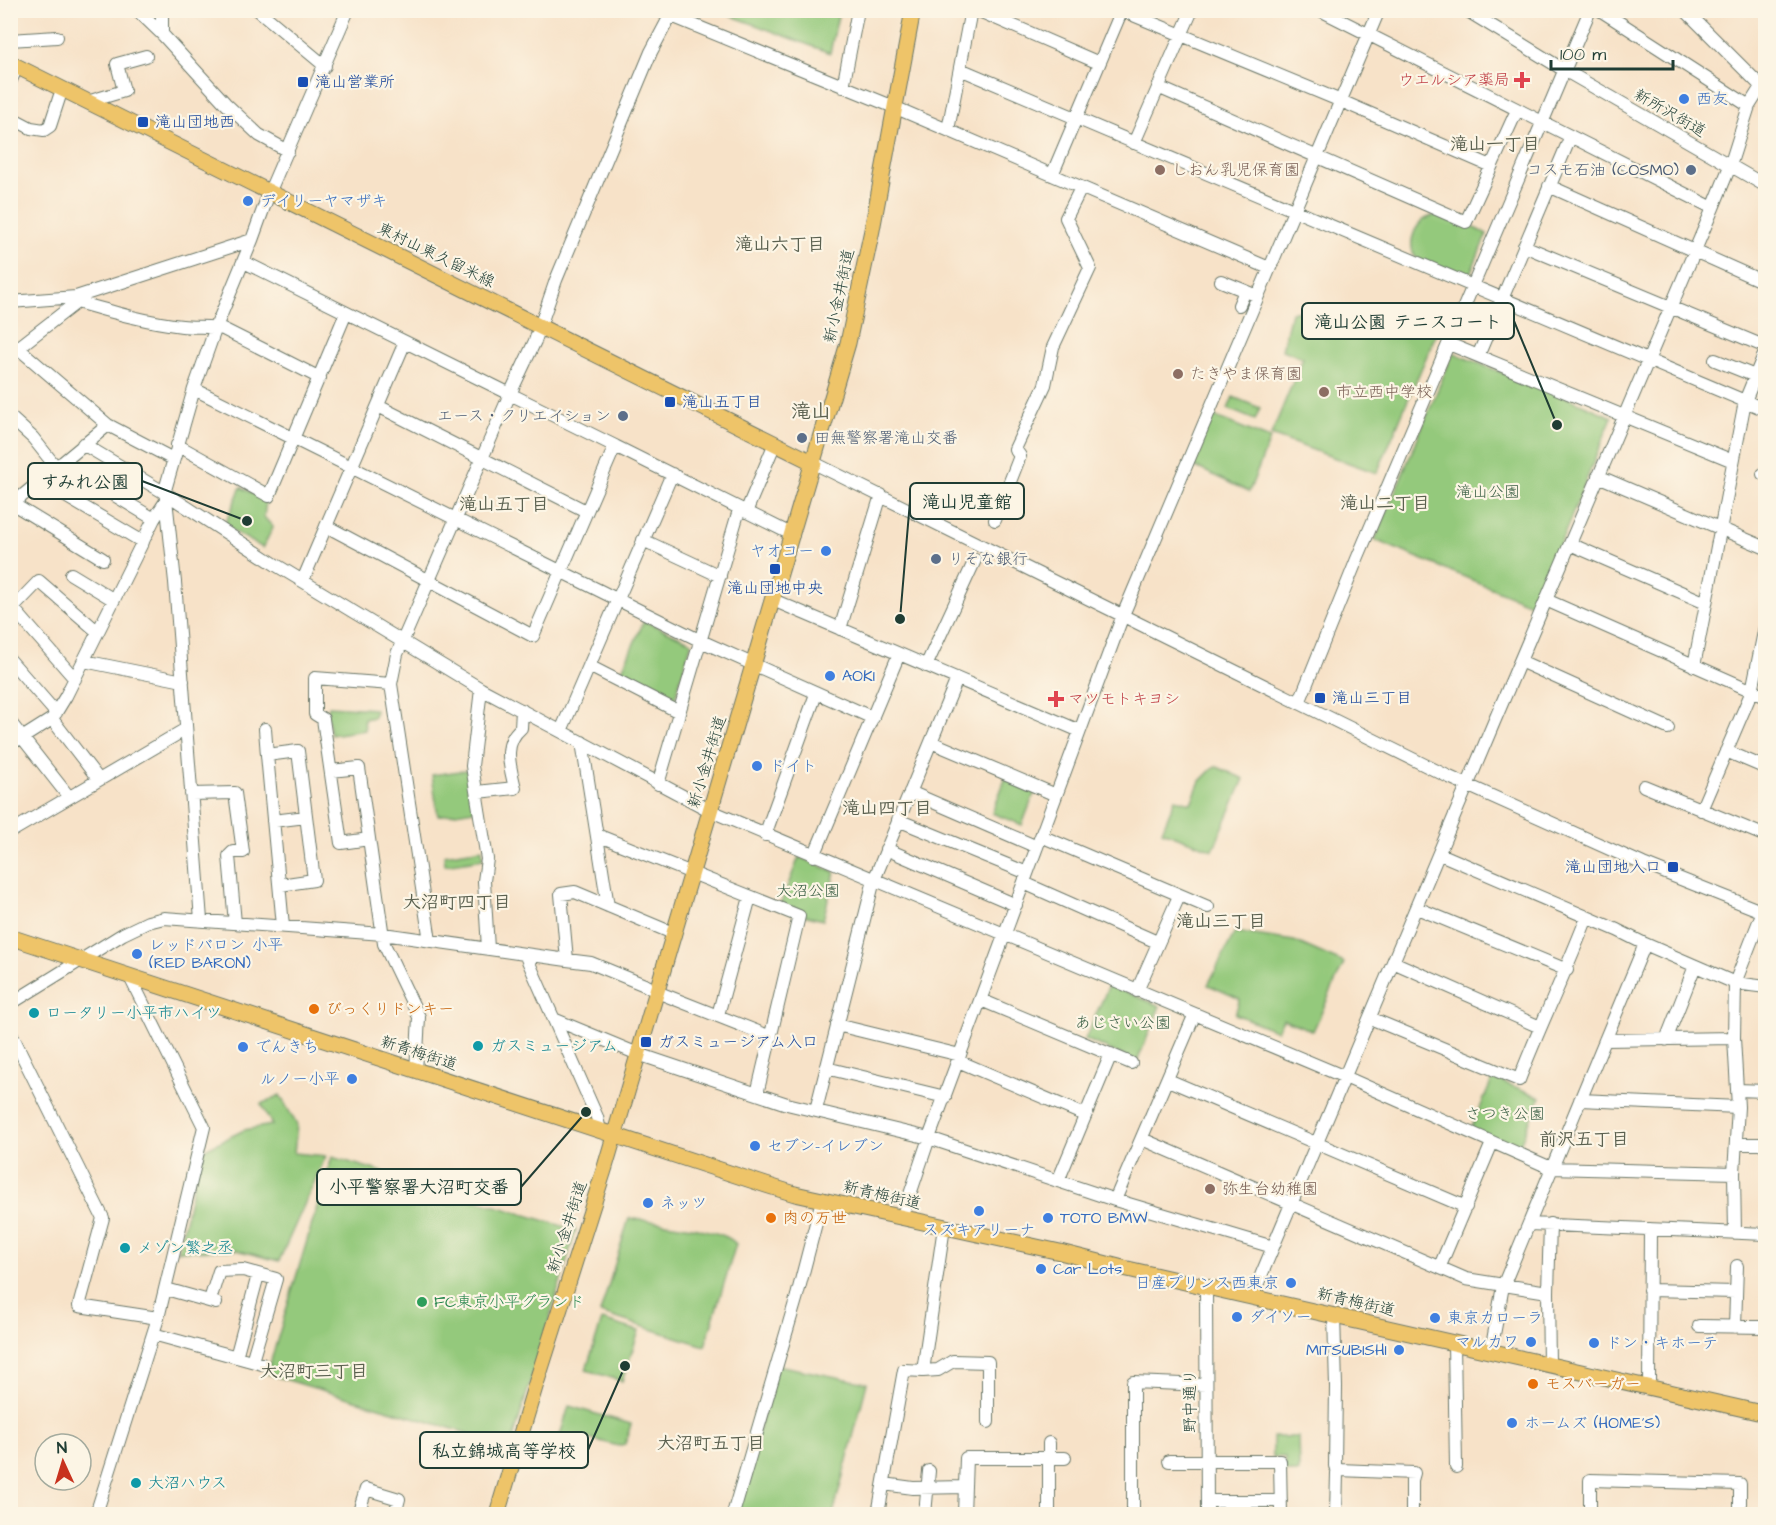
<svg xmlns="http://www.w3.org/2000/svg" width="1776" height="1525" viewBox="0 0 1776 1525" font-family="'Architects Daughter','Klee One',sans-serif">
  <style>
    .green { fill: #94c97b; stroke: #5a8358; stroke-width: 1.5 }
    .lines { fill: none; stroke-linecap: round; stroke-linejoin: round }
    .minor-casing { stroke: #6b7768; stroke-width: 14 }
    .major-casing { stroke: #6b7768; stroke-width: 17 }
    .minor { stroke: #fff; stroke-width: 12 }
    .major { stroke: #eec469; stroke-width: 15 }
    .health-dot { fill: #e0444e; stroke: #fcf5e5; stroke-width: 2 }
    .transit-dot { fill: #1a4fb4; stroke: #fcf5e5; stroke-width: 2 }
    .shop-dot { fill: #3f7fe0; stroke: #fcf5e5; stroke-width: 2 }
    .education-dot { fill: #8d6e63; stroke: #fcf5e5; stroke-width: 2 }
    .service-dot { fill: #5c6f8a; stroke: #fcf5e5; stroke-width: 2 }
    .food-dot { fill: #e8710a; stroke: #fcf5e5; stroke-width: 2 }
    .culture-dot { fill: #0f9aa8; stroke: #fcf5e5; stroke-width: 2 }
    .leisure-dot { fill: #2e9e5b; stroke: #fcf5e5; stroke-width: 2 }
    .labels { text-anchor: middle; dominant-baseline: central; stroke-width: 4.5; stroke-linejoin: round; paint-order: stroke }
    .health-label { font-size: 16px; fill: #be3a42; stroke: #fcf5e5; text-anchor: end }
    .transit-label { font-size: 16px; fill: #164399; stroke: #fcf5e5; text-anchor: start }
    .shop-label { font-size: 16px; fill: #366cbe; stroke: #fcf5e5; text-anchor: start }
    .street-label { font-size: 16px; fill: #1f3d34; stroke: #fcf5e5 }
    .education-label { font-size: 16px; fill: #785e54; stroke: #fcf5e5; text-anchor: start }
    .service-label { font-size: 16px; fill: #4e5e75; stroke: #fcf5e5; text-anchor: end }
    .park-label { font-size: 16px; fill: #3c6046; stroke: #fcf5e5 }
    .food-label { font-size: 16px; fill: #c56008; stroke: #fcf5e5; text-anchor: start }
    .culture-label { font-size: 16px; fill: #0d838f; stroke: #fcf5e5; text-anchor: start }
    .leisure-label { font-size: 16px; fill: #27864d; stroke: #fcf5e5; text-anchor: start }
    .neighbourhood-label { font-size: 18px; font-weight: bold; fill: #5b6150; stroke: #fcf5e5 }
    .quarter-label { font-size: 20px; font-weight: bold; fill: #5b6150; stroke: #fcf5e5 }
    .leader { fill: none; stroke: #1f3d34; stroke-width: 2 }
    .callout-dot { fill: #1f3d34; stroke: #fcf5e5; stroke-width: 2 }
    .callout { fill: #fcf5e5; stroke: #1f3d34; stroke-width: 2 }
    .callout-label { font-size: 18px; text-anchor: middle; font-weight: bold; fill: #1f3d34 }
  </style>
  <rect width="100%" height="100%" fill="#fcf5e5"/>
  <filter id="ink" filterUnits="userSpaceOnUse"><feTurbulence type="fractalNoise" baseFrequency=".0167" numOctaves="2"/><feDisplacementMap in="SourceGraphic" scale="12" xChannelSelector="R" yChannelSelector="G"/><feConvolveMatrix kernelMatrix="1 2 1 2 8 2 1 2 1" color-interpolation-filters="sRGB"/></filter>
  <filter id="wash" filterUnits="userSpaceOnUse"><feTurbulence type="fractalNoise" baseFrequency=".008" numOctaves="4" result="noise"/><feDisplacementMap in="SourceGraphic" scale="24" xChannelSelector="R" yChannelSelector="G"/><feGaussianBlur stdDeviation="1.35" result="paint"/><feColorMatrix in="noise" values="0 0 0 0 0 0 0 0 0 0 0 0 0 0 0 0 0 1.4 0 .05"/><feComposite in="paint" operator="in"/></filter>
  <g filter="url(#wash)">
    <rect width="100%" height="100%" fill="#f7e2c8"/>
    <path class="green" d="M731,10L839,11L830,53L729,15Z
      M1443,214L1487,234L1467,281C1457,277 1426,267 1419,261C1405,248 1413,224 1429,217C1433,215 1439,215 1443,214Z
      M1392,308L1439,327L1377,473L1271,435L1303,358L1282,350L1291,312Z
      M1453,353L1525,382L1526,380L1612,417L1535,606L1375,540Z
      M1233,397L1260,408L1255,420L1228,409Z
      M1211,415L1270,439L1249,492L1192,465Z
      M241,487L266,501L264,517L273,527L263,548L224,526Z
      M644,621L692,642L674,701L621,672Z
      M329,706L375,709L374,717L364,719L365,730L331,735L327,714Z
      M1215,766L1244,779L1213,850L1162,831L1175,799L1191,803L1200,781Z
      M467,770L474,810L438,816L432,775Z
      M1006,777L1036,789L1022,825L992,813Z
      M482,849L483,859L445,865L444,855Z
      M799,857L835,872L823,920L803,915L780,905Z
      M1235,932L1294,941L1344,963L1313,1031L1283,1019L1277,1031L1235,1014L1240,999L1208,985Z
      M1109,985L1160,1006L1137,1062L1085,1039Z
      M1493,1078L1540,1097L1518,1149L1471,1129Z
      M280,1095L297,1125L294,1153L326,1156L279,1261L236,1250L178,1251L201,1151L244,1130L272,1125L261,1104Z
      M332,1157L576,1230L511,1446L267,1374Z
      M629,1218C651,1222 724,1227 736,1244L705,1346L600,1313Z
      M602,1320L639,1331L622,1381L586,1370Z
      M777,1365L867,1383L833,1514H735Z
      M569,1406L631,1424L625,1444L618,1446L585,1437L580,1451L557,1445Z
      M1273,1437H1298L1299,1472H1285V1457H1273Z"/>
  </g>
  <g filter="url(#ink)">
    <g class="lines">
      <defs>
        <path id="minor" d="M137,10L162,34L225,103L259,135L288,151
          M258,10L325,66
          M657,10L894,107L1269,268
          M977,10L1099,63
          M1121,10L1341,101L1491,166
          M1320,10L1713,208
          M1466,10L1564,70L1766,186
          M1600,10L1749,106
          M1685,10L1765,90
          M162,34V10
          M10,40L57,37
          M960,69L1766,410
          M10,82L17,67
          M843,87L858,10
          M1158,87L1466,222L1517,110
          M87,102L124,91L117,64L146,56
          M10,117L31,128L44,130L50,126L62,89
          M948,130L971,10
          M1134,143L1192,10
          M1052,175L1122,10
          M1549,186L1766,283
          M1524,246L1766,347
          M244,262L615,446L533,636L326,526
          M1221,281L1258,296
          M10,302L76,297L252,240L269,193L348,10
          M77,302C112,312 146,322 182,326C196,328 209,325 223,329L320,378
          M1239,305L1245,291
          M1449,344L1733,461
          M18,348L108,425L173,459
          M10,354L77,302
          M1478,356L1570,138
          M1715,360L1755,376
          M194,389L701,641L873,718
          M378,406L586,511
          M10,417L33,438L56,467
          M83,444L165,493L276,565L481,689L711,811L1345,1077L1551,1168L1734,1173
          M177,445L269,496L346,313
          M615,446L793,535
          M61,463L154,519
          M814,463L1447,776L1643,864L1766,913
          M1763,474L1766,475
          M1598,476L1766,548
          M40,481L143,542
          M13,504L103,559
          M10,506L108,425
          M746,512L775,443
          M995,520L1020,456L1015,449L1045,385L1053,347L1090,268L1066,218L1081,188
          M643,540L720,576
          M1570,544L1706,603
          M71,574L114,600
          M303,580L405,342
          M773,600L1080,731
          M1546,600L1766,697
          M840,629L881,495
          M10,660L56,713
          M84,661L183,681
          M1520,661L1668,728
          M589,666L679,712
          M926,666L975,560
          M1694,666L1745,401L1766,350
          M75,679L13,608L39,581L98,632
          M481,689L472,766L487,859L484,881L488,949
          M1299,703L1357,559L1590,10
          M52,719L99,780
          M10,722L69,797
          M265,729L267,755
          M561,731L672,474
          M582,742L608,906
          M931,742L1056,795
          M10,743L22,738L52,719L66,696L154,519L166,501
          M1726,751L1766,768
          M331,771L359,768L384,944L419,1017L416,1071
          M658,784L739,510
          M1644,786L1766,836
          M477,792L515,788C510,766 502,744 521,728L522,710
          M910,792L1037,847
          M191,794L235,793L243,852H233L229,856L235,923
          M1701,810L1752,691L1766,622
          M898,820L1027,873
          M273,821L306,817
          M10,832L186,729
          M597,835L799,916L757,1094
          M765,835L816,694
          M1041,836L1208,907
          M369,839L341,843L323,719L315,714V678L391,684
          M886,849L1016,905
          M1440,854L1617,930L1645,944L1735,983L1766,987
          M814,856L899,654
          M1024,883L1157,942
          M280,885L314,880L298,751L267,755L283,926
          M1417,908L1567,970
          M201,920L175,582L165,490L194,389L216,327L252,240
          M430,941L391,684L397,654L510,394L535,341L556,280L651,52L670,16
          M525,954L597,1117L600,1131
          M567,960L561,894L575,892L675,934
          M1393,962L1540,1027
          M1137,991L1179,896
          M981,1000L1131,1063
          M10,1004L123,934L148,922L164,918L383,934L567,960L591,963L647,986L657,992L771,1037
          M718,1015L750,897
          M1370,1018L1519,1080C1540,1025 1566,972 1587,917
          M556,1020L638,1054L787,1104L929,1138L1115,1200L1273,1247
          M837,1025L960,1055
          M10,1031L103,1218L79,1306L158,1318
          M1605,1040L1734,1038
          M1666,1040L1695,966
          M958,1061L1085,1115
          M826,1068L945,1097
          M1168,1080L1466,1207
          M1737,1090L1766,1091
          M1580,1100L1738,1107
          M816,1110L874,880L957,679
          M1142,1139L1466,1279L1548,1292
          M1737,1144H1766
          M1058,1181L1111,1054
          M1115,1200L1194,1016
          M902,1218L929,1138L1123,615L1379,10
          M1529,1224L1766,1234
          M1735,1233L1734,1173L1738,1107L1734,1038L1735,983L1763,911
          M1440,1266L1492,1143
          M1206,1287L1207,1514
          M166,1289L216,1303
          M1649,1290L1736,1292
          M1252,1297L1494,722L1713,208L1730,166L1749,106L1766,79
          M210,1300L219,1271L243,1270L276,1279L252,1361
          M1334,1315L1336,1387L1335,1466L1339,1470L1337,1473L1336,1514
          M1699,1326L1766,1327
          M1735,1327L1737,1266
          M153,1334L262,1364
          M1454,1342L1456,1467
          M1491,1351L1503,1286L1645,944
          M236,1357L258,1275
          M1549,1364L1548,1292L1550,1224
          M923,1371L938,1370L953,1361L988,1362V1422
          M1649,1387L1650,1229
          M1049,1443V1514
          M1169,1461H1280L1281,1514
          M1339,1470L1414,1473L1412,1480V1514
          M884,1484L913,1488L965,1487
          M1207,1501H1281
          M96,1514L158,1318L204,1127L130,977
          M358,1514L366,1489L399,1499L395,1514
          M733,1514L797,1296L822,1200
          M878,1514L904,1370L923,1371L944,1227
          M925,1514L929,1471
          M964,1514L966,1458H1065
          M1133,1514V1382L1206,1385
          M1590,1514V1480L1740,1484V1514"/>
        <path id="major" d="M10,63L814,463
          M10,937L766,1185L795,1194L1060,1252L1119,1267L1766,1414
          M497,1514L535,1387L605,1167L848,343L872,230L913,10"/>
      </defs>
      <use href="#minor" class="minor-casing"/>
      <use href="#major" class="major-casing"/>
      <use href="#minor" class="minor"/>
      <use href="#major" class="major"/>
    </g>
  </g>
  <g class="health-dot">
    <path d="M1519 71h6v6h6v6h-6v6h-6v-6h-6v-6h6z"/>
    <path d="M1053 690h6v6h6v6h-6v6h-6v-6h-6v-6h6z"/>
  </g>
  <g class="transit-dot">
    <rect x="297" y="76" width="12" height="12" rx="3"/>
    <rect x="137" y="116" width="12" height="12" rx="3"/>
    <rect x="664" y="396" width="12" height="12" rx="3"/>
    <rect x="769" y="563" width="12" height="12" rx="3"/>
    <rect x="1314" y="692" width="12" height="12" rx="3"/>
    <rect x="1667" y="861" width="12" height="12" rx="3"/>
    <rect x="640" y="1036" width="12" height="12" rx="3"/>
  </g>
  <g class="shop-dot">
    <circle cx="1684" cy="99" r="6"/>
    <circle cx="248" cy="201" r="6"/>
    <circle cx="826" cy="551" r="6"/>
    <circle cx="830" cy="676" r="6"/>
    <circle cx="757" cy="766" r="6"/>
    <circle cx="137" cy="954" r="6"/>
    <circle cx="243" cy="1047" r="6"/>
    <circle cx="352" cy="1079" r="6"/>
    <circle cx="755" cy="1146" r="6"/>
    <circle cx="648" cy="1203" r="6"/>
    <circle cx="979" cy="1211" r="6"/>
    <circle cx="1048" cy="1218" r="6"/>
    <circle cx="1041" cy="1269" r="6"/>
    <circle cx="1291" cy="1283" r="6"/>
    <circle cx="1237" cy="1317" r="6"/>
    <circle cx="1435" cy="1318" r="6"/>
    <circle cx="1531" cy="1342" r="6"/>
    <circle cx="1594" cy="1343" r="6"/>
    <circle cx="1399" cy="1350" r="6"/>
    <circle cx="1512" cy="1423" r="6"/>
  </g>
  <g class="education-dot">
    <circle cx="1160" cy="170" r="6"/>
    <circle cx="1178" cy="374" r="6"/>
    <circle cx="1324" cy="392" r="6"/>
    <circle cx="1210" cy="1189" r="6"/>
  </g>
  <g class="service-dot">
    <circle cx="1691" cy="170" r="6"/>
    <circle cx="623" cy="416" r="6"/>
    <circle cx="802" cy="438" r="6"/>
    <circle cx="936" cy="559" r="6"/>
  </g>
  <g class="food-dot">
    <circle cx="314" cy="1009" r="6"/>
    <circle cx="771" cy="1218" r="6"/>
    <circle cx="1533" cy="1384" r="6"/>
  </g>
  <g class="culture-dot">
    <circle cx="34" cy="1013" r="6"/>
    <circle cx="478" cy="1046" r="6"/>
    <circle cx="125" cy="1248" r="6"/>
    <circle cx="136" cy="1483" r="6"/>
  </g>
  <circle class="leisure-dot" cx="422" cy="1302" r="6"/>
  <g class="labels">
    <g class="health-label">
      <text x="1510" y="80">ウエルシア薬局</text>
      <text x="1068" y="699" text-anchor="start">マツモトキヨシ</text>
    </g>
    <g class="transit-label">
      <text x="315" y="82">滝山営業所</text>
      <text x="155" y="122">滝山団地西</text>
      <text x="682" y="402">滝山五丁目</text>
      <text x="775" y="588" text-anchor="middle">滝山団地中央</text>
      <text x="1332" y="698">滝山三丁目</text>
      <text x="1661" y="867" text-anchor="end">滝山団地入口</text>
      <text x="658" y="1042">ガスミュージアム入口</text>
    </g>
    <g class="shop-label">
      <text x="1696" y="99">西友</text>
      <text x="260" y="201">デイリーヤマザキ</text>
      <text x="814" y="551" text-anchor="end">ヤオコー</text>
      <text x="842" y="676">AOKI</text>
      <text x="769" y="766">ドイト</text>
      <text x="149" y="945">レッドバロン 小平<tspan x="149" dy="18">(RED BARON)</tspan></text>
      <text x="255" y="1047">でんきち</text>
      <text x="340" y="1079" text-anchor="end">ルノー小平</text>
      <text x="767" y="1146">セブン-イレブン</text>
      <text x="660" y="1203">ネッツ</text>
      <text x="1060" y="1218">TOTO BMW</text>
      <text x="979" y="1230" text-anchor="middle">スズキアリーナ</text>
      <text x="1053" y="1269">Car Lots</text>
      <text x="1279" y="1283" text-anchor="end">日産プリンス西東京</text>
      <text x="1249" y="1317">ダイソー</text>
      <text x="1447" y="1318">東京カローラ</text>
      <text x="1519" y="1342" text-anchor="end">マルカワ</text>
      <text x="1606" y="1343">ドン・キホーテ</text>
      <text x="1387" y="1350" text-anchor="end">MITSUBISHI</text>
      <text x="1524" y="1423">ホームズ (HOME'S)</text>
    </g>
    <g class="street-label">
      <text transform="translate(1670 113) rotate(30)">新所沢街道</text>
      <text transform="translate(436 255) rotate(26)">東村山東久留米線</text>
      <text transform="translate(839 296) rotate(-78)">新小金井街道</text>
      <text transform="translate(707 762) rotate(-73)">新小金井街道</text>
      <text transform="translate(419 1053) rotate(18)">新青梅街道</text>
      <text transform="translate(882 1195) rotate(13)">新青梅街道</text>
      <text transform="translate(567 1227) rotate(-72)">新小金井街道</text>
      <text transform="translate(1356 1302) rotate(13)">新青梅街道</text>
      <text transform="translate(1190 1401) rotate(-90)">野中通り</text>
    </g>
    <g class="education-label">
      <text x="1172" y="170">しおん乳児保育園</text>
      <text x="1190" y="374">たきやま保育園</text>
      <text x="1336" y="392">市立西中学校</text>
      <text x="1222" y="1189">弥生台幼稚園</text>
    </g>
    <g class="service-label">
      <text x="1679" y="170">コスモ石油 (COSMO)</text>
      <text x="611" y="416">エース・クリエイション</text>
      <text x="814" y="438" text-anchor="start">田無警察署滝山交番</text>
      <text x="948" y="559" text-anchor="start">りそな銀行</text>
    </g>
    <g class="park-label">
      <text x="1488" y="492">滝山公園</text>
      <text x="808" y="891">大沼公園</text>
      <text x="1123" y="1023">あじさい公園</text>
      <text x="1505" y="1114">さつき公園</text>
    </g>
    <g class="food-label">
      <text x="326" y="1009">びっくりドンキー</text>
      <text x="783" y="1218">肉の万世</text>
      <text x="1545" y="1384">モスバーガー</text>
    </g>
    <g class="culture-label">
      <text x="46" y="1013">ロータリー小平市ハイツ</text>
      <text x="490" y="1046">ガスミュージアム</text>
      <text x="137" y="1248">メゾン繁之丞</text>
      <text x="148" y="1483">大沼ハウス</text>
    </g>
    <g class="leisure-label">
      <text x="434" y="1302">FC東京小平グランド</text>
    </g>
    <g class="neighbourhood-label">
      <text x="1495" y="144">滝山一丁目</text>
      <text x="780" y="244">滝山六丁目</text>
      <text x="1385" y="503">滝山二丁目</text>
      <text x="504" y="504">滝山五丁目</text>
      <text x="887" y="808">滝山四丁目</text>
      <text x="457" y="902">大沼町四丁目</text>
      <text x="1221" y="921">滝山三丁目</text>
      <text x="1584" y="1139">前沢五丁目</text>
      <text x="314" y="1371">大沼町三丁目</text>
      <text x="711" y="1443">大沼町五丁目</text>
    </g>
    <g class="quarter-label">
      <text x="811" y="412">滝山</text>
    </g>
  </g>
  <path class="leader" d="M1557 425L1514 321M247 521L142 481M900 619L910 501M586 1112L521 1187M625 1366L588 1450"/>
  <g class="callout-dot">
    <circle cx="1557" cy="425" r="6"/>
    <circle cx="247" cy="521" r="6"/>
    <circle cx="900" cy="619" r="6"/>
    <circle cx="586" cy="1112" r="6"/>
    <circle cx="625" cy="1366" r="6"/>
  </g>
  <g class="callout">
    <rect x="1302" y="303" width="212" height="36" rx="6"/>
    <rect x="28" y="463" width="114" height="36" rx="6"/>
    <rect x="910" y="483" width="114" height="36" rx="6"/>
    <rect x="317" y="1169" width="204" height="36" rx="6"/>
    <rect x="420" y="1432" width="168" height="36" rx="6"/>
  </g>
  <g class="callout-label">
    <text x="1408" y="328">滝山公園 テニスコート</text>
    <text x="85" y="488">すみれ公園</text>
    <text x="967" y="508">滝山児童館</text>
    <text x="419" y="1193">小平警察署大沼町交番</text>
    <text x="504" y="1457">私立錦城高等学校</text>
  </g>
  <rect width="1776" height="1525" fill="none" stroke="#fcf5e5" stroke-width="36"/>
  <g transform="translate(63 1462) rotate(356)"><circle r="28" fill="#fcf5e5" stroke="#a4ab9e" stroke-width="1.5"/>
  <path d="M0-4.5L10 22L0 15L-10 22Z" fill="#c8321e"/>
  <text y="-9" font-size="16" font-weight="bold" text-anchor="middle" fill="#1f3d34">N</text>
  </g>
  <path d="M1551 60v9h122v-9" fill="none" stroke="#1f3d34" stroke-width="3"/>
  <text x="1560" y="60" font-size="18" fill="#1f3d34" stroke="#fcf5e5" stroke-width="4.5" paint-order="stroke">100 m</text>
</svg>
